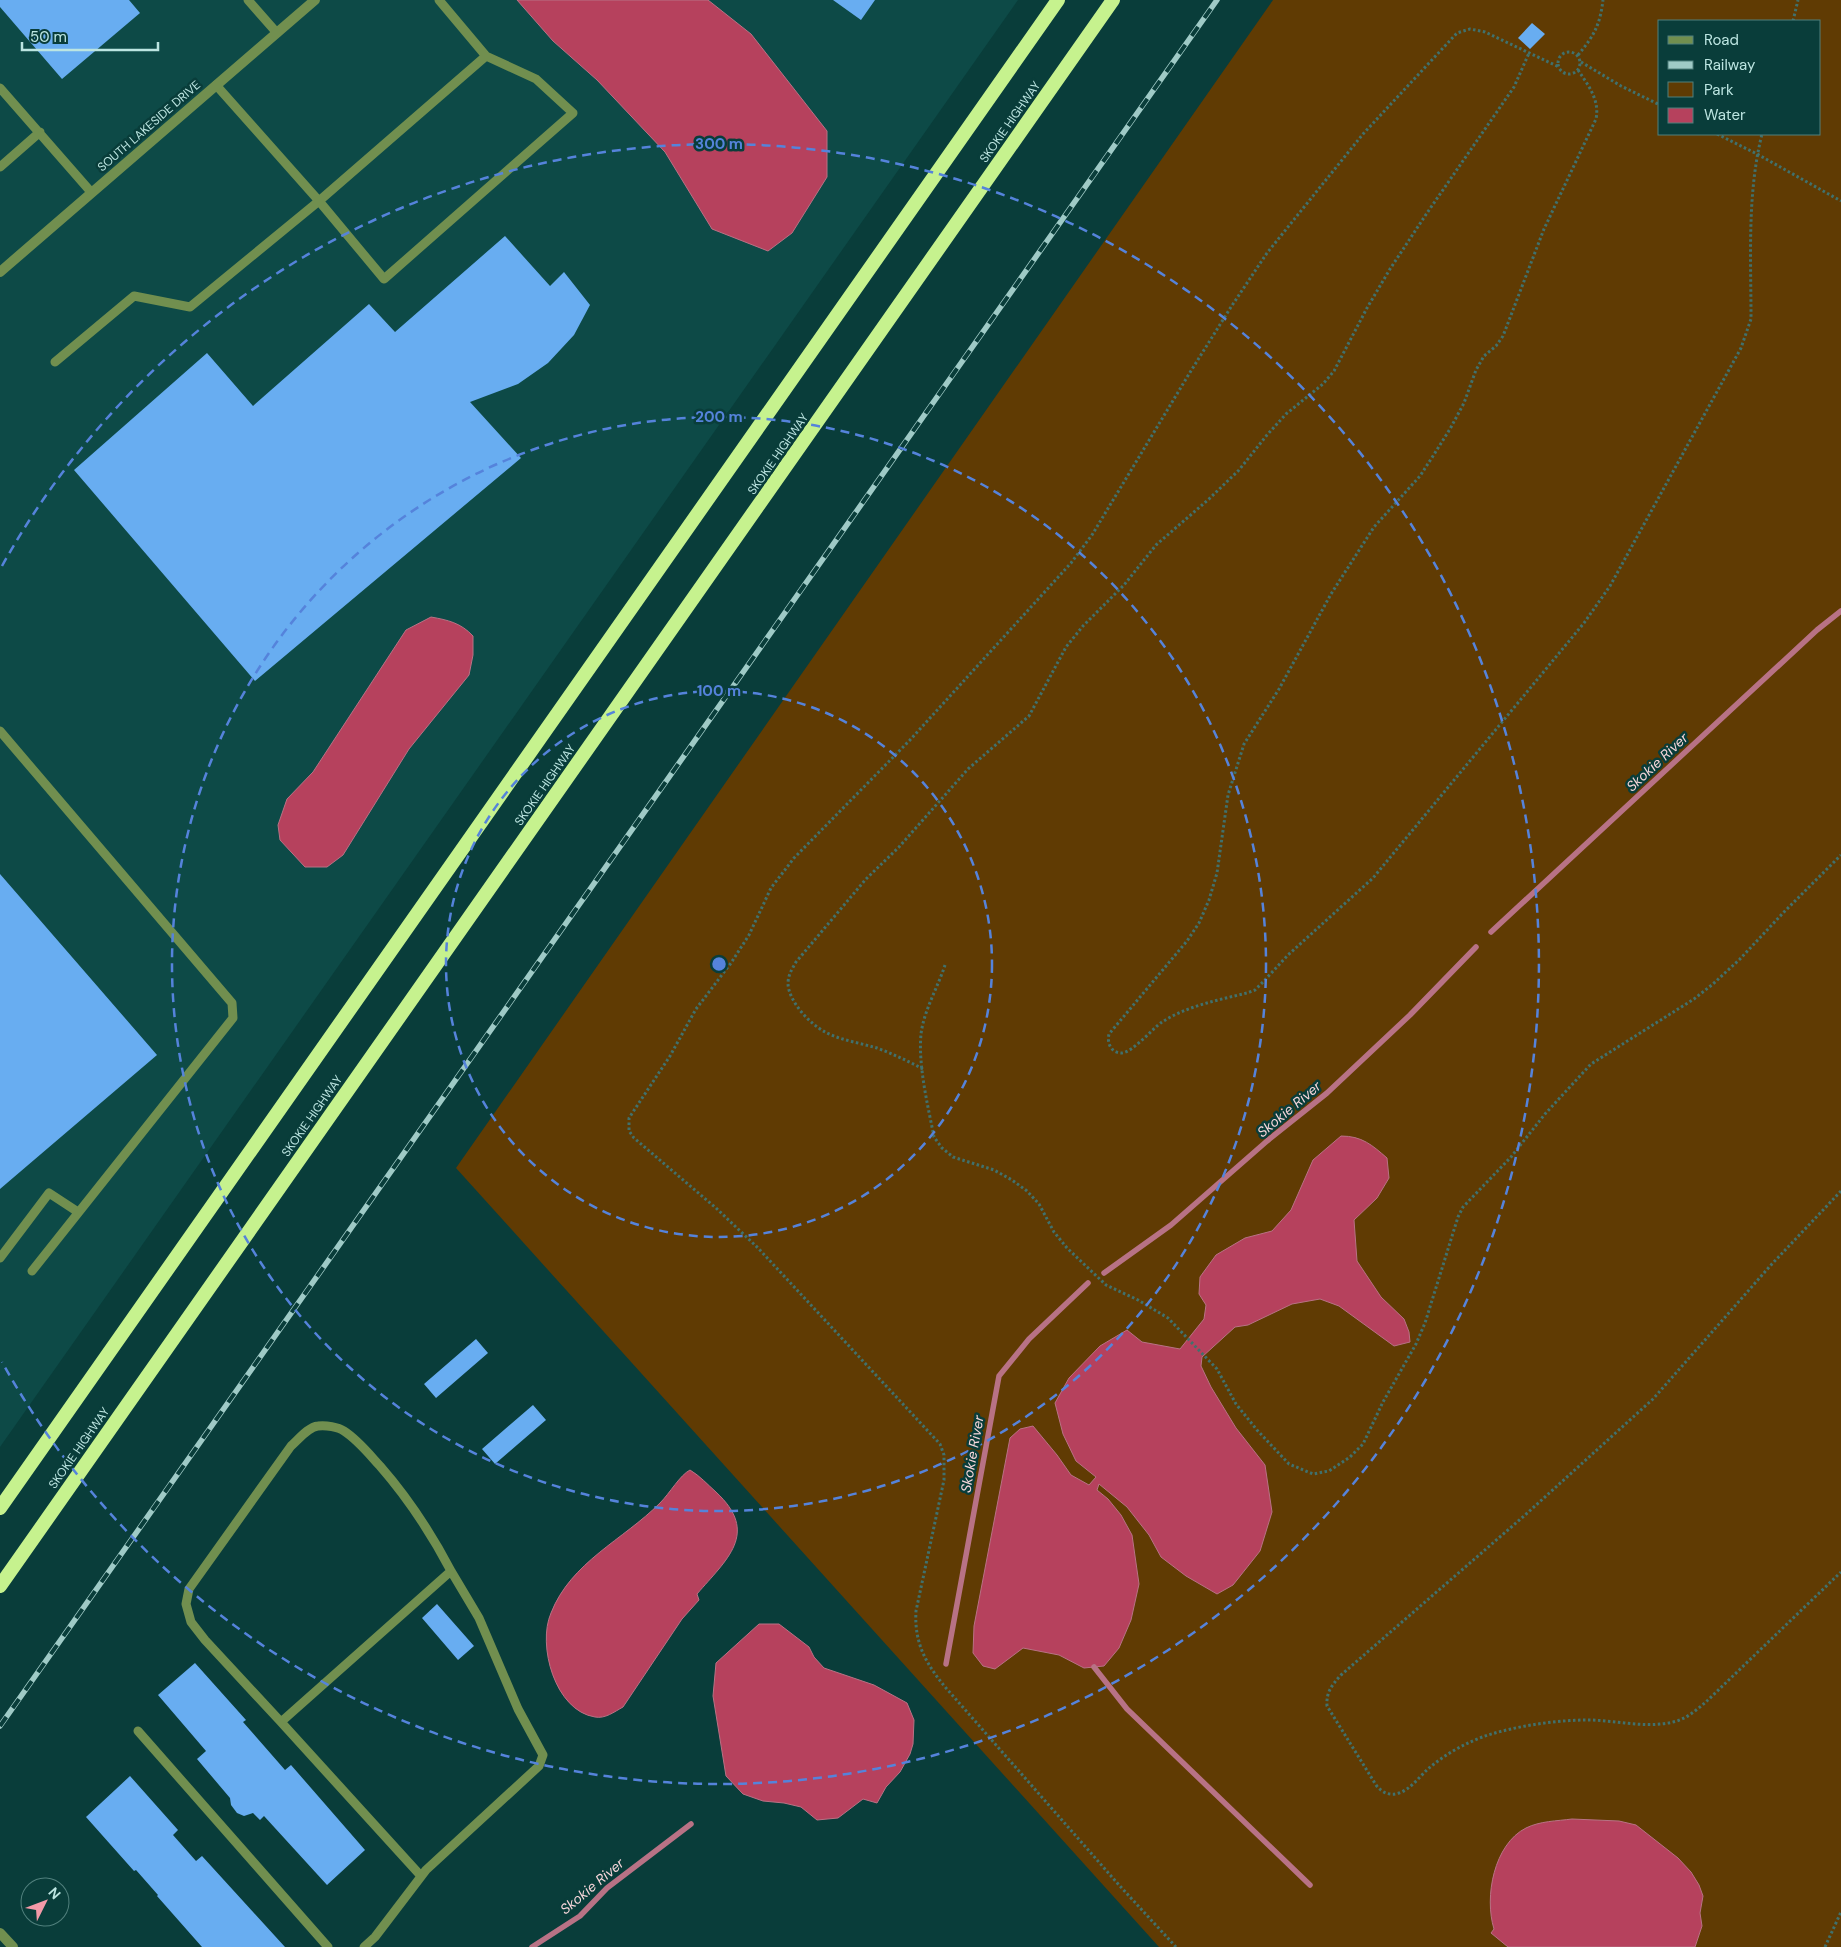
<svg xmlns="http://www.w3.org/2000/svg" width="1841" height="1947" viewBox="0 0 1841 1947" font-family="'DM Sans',sans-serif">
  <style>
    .built { fill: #0d4a47 }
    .green { fill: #603b03; fill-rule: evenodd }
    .water { fill: #b6415d; stroke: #b87285 }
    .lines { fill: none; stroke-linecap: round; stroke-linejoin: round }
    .stream { stroke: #b87285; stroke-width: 5.5 }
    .building { fill: #68adf1 }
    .path { stroke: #40716d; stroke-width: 3; stroke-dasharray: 2.5 2.5; stroke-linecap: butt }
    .service { stroke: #718f4f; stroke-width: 9 }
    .tertiary { stroke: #718f4f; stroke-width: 10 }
    .trunk { stroke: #c6f28e; stroke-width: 14 }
    .rail-casing { stroke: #9fcac6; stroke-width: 5.5 }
    .rail { stroke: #093d3a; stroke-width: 4; stroke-dasharray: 11; stroke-linecap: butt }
    .ring { fill: none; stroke: #5583db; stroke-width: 2.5; stroke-dasharray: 9 6 }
    .labels { text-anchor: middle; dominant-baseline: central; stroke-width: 5; stroke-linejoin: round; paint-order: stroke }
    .street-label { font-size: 12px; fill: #bce5e1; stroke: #093d3a }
    .water-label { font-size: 14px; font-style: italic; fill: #f9d8dc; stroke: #093d3a }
    .centre { fill: #5583db; stroke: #093d3a; stroke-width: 2.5 }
    .ring-label { font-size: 15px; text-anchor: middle; font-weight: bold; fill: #5583db; stroke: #093d3a; stroke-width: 5; stroke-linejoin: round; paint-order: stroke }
  </style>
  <rect width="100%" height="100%" fill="#093d3a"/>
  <path class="built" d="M0,0H1018L0,1447Z"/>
  <path class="green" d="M1273,0H1841V1947H1159L456,1168ZM1660,21H1820V134H1660Z"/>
  <path class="water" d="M517,0H708L751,34L827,131V177L792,233L768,251L712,229L665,152L597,80L553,41Z
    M431,617C448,620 461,623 473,636V655L469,675L409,749L343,855L327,867H305L280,840L278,825L287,799L313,772L406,630Z
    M1341,1136C1362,1136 1372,1145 1387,1158L1389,1178L1377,1198L1354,1220L1357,1261L1381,1297L1404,1319L1409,1332L1410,1342L1394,1346L1339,1306L1320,1299L1292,1304L1248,1325L1235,1327L1202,1357L1201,1366L1211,1387L1236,1428L1265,1465L1272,1512L1260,1551L1233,1585L1217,1594L1186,1576L1161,1557L1149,1535L1127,1507L1099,1484L1097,1490L1108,1499L1121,1515L1132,1535L1139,1584L1131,1620L1119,1648L1104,1666L1084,1668L1059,1655L1023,1648L995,1669L983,1666L973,1653L974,1626L1010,1438L1020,1429L1033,1426L1057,1455L1071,1475L1089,1485L1096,1477L1076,1461L1063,1434L1055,1403L1069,1378L1100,1346L1127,1330L1142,1342L1180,1349L1204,1319L1206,1305L1199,1294L1200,1277L1216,1255L1245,1238L1272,1231L1291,1210L1313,1160Z
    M690,1470C700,1476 707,1484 716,1492C760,1533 727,1559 697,1594L699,1600L682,1619L623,1707C614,1712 605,1719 595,1717C555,1711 537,1645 551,1613C571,1562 623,1540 660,1503C670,1493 680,1475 690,1470Z
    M759,1624H779L809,1647L814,1657L824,1668L874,1685L907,1703L914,1720L913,1744L910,1754L900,1772L886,1787L877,1803L863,1799L838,1818L817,1820L801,1807L784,1803L763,1801L743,1794L726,1776L713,1696L716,1663Z
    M1572,1819L1619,1821L1636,1825L1678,1858L1691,1872L1699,1885L1703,1896L1700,1913L1702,1926L1695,1947H1508L1491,1933L1494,1929C1484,1897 1494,1844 1526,1828C1540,1821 1557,1821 1572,1819Z"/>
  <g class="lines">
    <path class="stream" d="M1491,932L1817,630L1841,611
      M1104,1273L1171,1225L1267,1141L1327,1093L1410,1015L1476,947
      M946,1664L999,1376L1029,1339L1088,1283
      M1094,1667L1127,1709L1310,1885
      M532,1947L580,1916L607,1888L691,1824"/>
  </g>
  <path class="building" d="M0,0H129L140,13L62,79L0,7Z
    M833,0H875L861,20Z
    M1532,23L1545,34L1530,49L1518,38Z
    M505,236L550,286L564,272L590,305L574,335L548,363L518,384L470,402L521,458L255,681L74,470L207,353L253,406L369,304L395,332Z
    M0,874L157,1055L0,1189Z
    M476,1339L488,1353L436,1398L424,1384Z
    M533,1405L546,1420L495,1464L482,1449Z
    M437,1604L474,1646L458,1660L422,1618Z
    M195,1663L246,1720L243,1722L285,1770L291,1765L365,1850L327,1885L264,1816L260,1820L253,1813L244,1816L237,1813L231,1805L230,1798L197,1759L206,1751L158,1695Z
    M130,1776L178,1830L173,1835L196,1861L202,1856L285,1947H202L157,1896L158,1895L136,1870L134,1871L86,1817Z"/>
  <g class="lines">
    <path class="path" d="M1793,21L1798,0
      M1558 63a11 11 0 1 1 22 0a11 11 0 1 1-22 0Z
      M1578,55C1594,36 1600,25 1603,0
      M1581,62L1621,86L1660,105
      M1578,70C1588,85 1600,100 1596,119L1544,229L1503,336L1496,346L1484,356L1476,370L1464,403L1450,429L1433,456L1420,476L1374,527L1331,594L1279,689L1244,744L1228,795L1217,873L1209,900L1199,923L1187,941L1109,1034C1107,1042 1110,1053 1122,1053C1133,1052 1152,1029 1162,1022C1187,1006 1218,1000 1247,993L1255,990L1263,982L1288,955L1373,878L1584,623L1610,586L1741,348L1751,319C1751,257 1747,194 1762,134
      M1717,134L1757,154L1841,201
      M945,965C938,987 924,1010 921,1034C918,1066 928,1106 934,1137L942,1148L953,1157L994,1170L1012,1180L1027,1191L1039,1204L1054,1232L1067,1248L1106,1285L1138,1300L1168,1318L1217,1369L1236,1404L1257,1430L1289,1464L1313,1474L1329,1471L1350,1457L1363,1444L1383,1402L1416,1344L1425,1323L1458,1217L1463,1207L1511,1157L1545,1114L1591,1064L1694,999L1713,984L1740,959L1784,912L1841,855
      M923,1069C908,1061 893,1054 877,1048C860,1043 840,1040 825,1032C810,1024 789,1002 788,984C788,975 792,969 796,962L866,879L899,847L968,769L1029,716L1066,647L1083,626L1124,585L1156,545L1209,499L1239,470L1267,435L1286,414L1323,384L1334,371L1367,308L1390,269L1427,213L1514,87L1529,53
      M1841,1191L1771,1265L1653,1399L1524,1516L1341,1675C1332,1685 1326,1692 1327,1706L1376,1785C1382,1793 1390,1796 1399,1793C1411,1789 1419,1777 1428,1769C1445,1754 1467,1742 1488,1735C1518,1726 1550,1721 1582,1720C1613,1719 1646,1730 1677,1721C1689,1717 1699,1708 1708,1700L1841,1572
      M1176,1947L1119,1885L946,1688C926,1664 914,1643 916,1611L944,1480V1455L940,1444L758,1248L716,1208L634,1138L629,1131V1118L670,1056L696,1009L731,963L749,935L771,888L794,858L910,740L1071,563L1092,535L1189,374L1231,307L1267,253L1363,134L1457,33L1470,29L1485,32L1559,67
      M1825,1947L1841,1912"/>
    <path class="service" d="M248,0L277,33
      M216,85L319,201L384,279L573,113L536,79L486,56L439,0
      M0,88L91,192
      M0,167L40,132
      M55,362L134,296L190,307L319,201L486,56
      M0,731L232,1003L233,1018L32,1271
      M0,1258L49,1193L78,1212
      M281,1722L205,1640L191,1622L186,1604L189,1589L291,1446C298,1440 308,1427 318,1426C326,1425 338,1427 344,1431C358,1440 369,1454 380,1466C408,1498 431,1533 451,1571
      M138,1731L328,1947
      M364,1947L375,1937L426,1870L539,1766L543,1755L518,1709L479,1618L451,1571L281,1722L421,1876"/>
    <path class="tertiary" d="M0,272L315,0
      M0,1933L13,1947"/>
    <path class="trunk" d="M0,1508L1058,0
      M0,1586L1113,0"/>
    <defs>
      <path id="rail" d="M0,1726L1217,0"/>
    </defs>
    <use href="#rail" class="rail-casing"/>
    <use href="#rail" class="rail"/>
  </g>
  <g class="ring">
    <circle cx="719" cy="964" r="273"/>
    <circle cx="719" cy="964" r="547"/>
    <path d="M2 566A820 820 0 1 1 2 1362"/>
  </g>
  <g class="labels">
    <g class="street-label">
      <text transform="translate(1010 122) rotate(-55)">SKOKIE HIGHWAY</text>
      <text transform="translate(149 126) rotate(-41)">SOUTH LAKESIDE DRIVE</text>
      <text transform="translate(778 454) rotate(-55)">SKOKIE HIGHWAY</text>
      <text transform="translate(545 785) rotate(-55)">SKOKIE HIGHWAY</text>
      <text transform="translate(312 1116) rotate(-55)">SKOKIE HIGHWAY</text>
      <text transform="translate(79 1448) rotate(-55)">SKOKIE HIGHWAY</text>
    </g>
    <g class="water-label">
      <text transform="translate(1657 762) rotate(-43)">Skokie River</text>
      <text transform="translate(1289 1109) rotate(-40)">Skokie River</text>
      <text transform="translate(972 1454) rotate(-80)">Skokie River</text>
      <text transform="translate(592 1886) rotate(-40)">Skokie River</text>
    </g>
  </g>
  <circle cx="719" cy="964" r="8" class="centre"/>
  <g class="ring-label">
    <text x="719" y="149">300 m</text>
    <text x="719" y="422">200 m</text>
    <text x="719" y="696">100 m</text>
  </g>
  <rect x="1658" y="20" width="162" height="115" fill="#093d3a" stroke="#51807d"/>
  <rect x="1668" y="36" width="25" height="8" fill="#718f4f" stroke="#51807d"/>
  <text x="1704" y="45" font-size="15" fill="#bce5e1">Road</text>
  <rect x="1668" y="61" width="25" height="8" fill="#9fcac6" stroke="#51807d"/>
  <text x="1704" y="70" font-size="15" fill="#bce5e1">Railway</text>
  <rect x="1668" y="82" width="25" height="15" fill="#603b03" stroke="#51807d"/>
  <text x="1704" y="95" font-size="15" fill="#bce5e1">Park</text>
  <rect x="1668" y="108" width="25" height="15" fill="#b6415d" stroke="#51807d"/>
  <text x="1704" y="120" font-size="15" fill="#bce5e1">Water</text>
  <g transform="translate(45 1902) rotate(48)"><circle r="24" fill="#093d3a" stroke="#51807d"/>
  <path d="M0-4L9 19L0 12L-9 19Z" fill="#f39aa8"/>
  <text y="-8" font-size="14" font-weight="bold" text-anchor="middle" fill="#bce5e1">N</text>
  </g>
  <path d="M22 42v8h136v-8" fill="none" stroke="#bce5e1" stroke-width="2.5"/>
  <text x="30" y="42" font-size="15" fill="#bce5e1" stroke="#093d3a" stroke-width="4" paint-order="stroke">50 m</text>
</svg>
